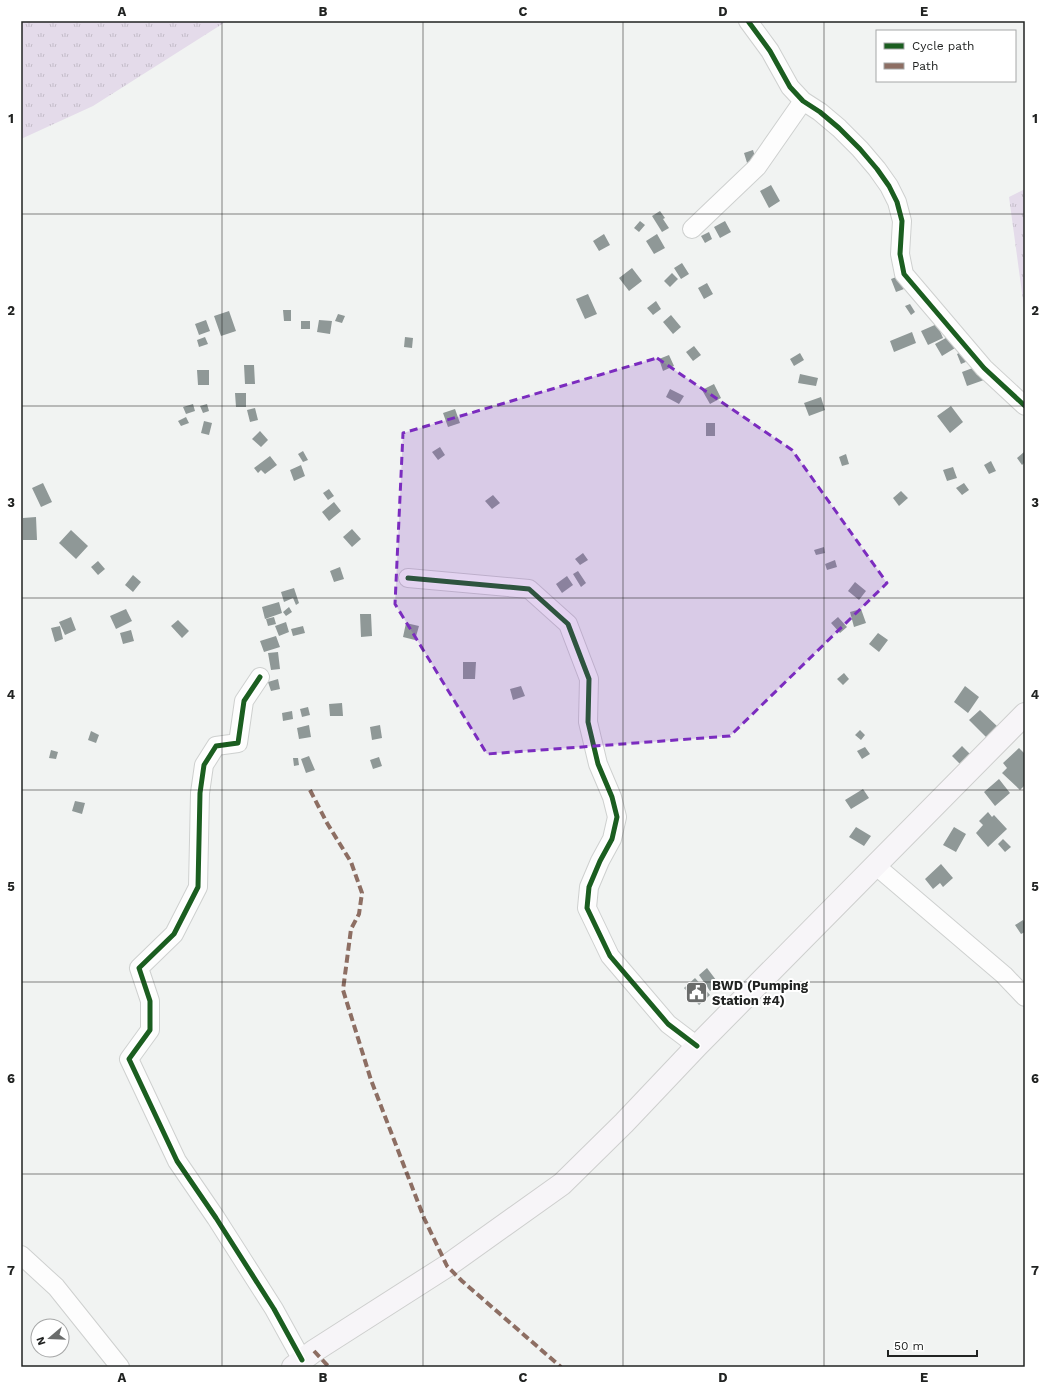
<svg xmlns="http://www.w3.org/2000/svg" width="1046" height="1388" viewBox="0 0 1046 1388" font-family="'Work Sans',sans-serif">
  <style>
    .grass { fill: url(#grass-tufts) }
    .building { fill: #8f9897 }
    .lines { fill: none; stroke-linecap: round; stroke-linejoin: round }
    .minor-casing { stroke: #ced0cf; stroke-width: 20 }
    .major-casing { stroke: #cecfce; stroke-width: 24 }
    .minor { stroke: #fdfdfd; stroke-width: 18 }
    .major { stroke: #f7f5f8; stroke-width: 22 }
    .quiet { stroke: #8d6e63; stroke-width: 4; stroke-dasharray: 8 4; stroke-linecap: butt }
    .cycleway-casing { stroke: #fff; stroke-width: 8 }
    .cycleway { stroke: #1b5e20; stroke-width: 5 }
    .marked { fill: #7b2cbf; fill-opacity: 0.2; stroke: #7b2cbf; stroke-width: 3; stroke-dasharray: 8 5; stroke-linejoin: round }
    .grid { fill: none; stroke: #212322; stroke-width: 1; stroke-opacity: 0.55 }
    .labels { text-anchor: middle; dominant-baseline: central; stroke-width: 4; stroke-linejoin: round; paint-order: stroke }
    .poi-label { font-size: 13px; font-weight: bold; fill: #212322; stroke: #fff; text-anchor: start }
    .neatline { fill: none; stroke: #212322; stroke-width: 1.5 }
    .grid-label { font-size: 13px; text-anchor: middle; font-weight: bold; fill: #212322 }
  </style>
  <defs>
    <pattern id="grass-tufts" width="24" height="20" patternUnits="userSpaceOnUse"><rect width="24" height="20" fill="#e4dbea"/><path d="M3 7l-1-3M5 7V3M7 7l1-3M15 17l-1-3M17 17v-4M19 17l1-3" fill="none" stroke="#c3bcc8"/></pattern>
  </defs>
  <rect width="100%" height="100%" fill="#f1f3f2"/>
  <path class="grass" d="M21,21H227L93,106L21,139Z
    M1025,189V315L1009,197Z"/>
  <path class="building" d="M753,150L757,163L748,166L744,153Z
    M771,185L780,201L769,208L760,191Z
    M660,211L665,218L663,219L669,228L662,232L652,216Z
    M640,221L645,225L639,232L634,228Z
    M725,221L731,232L720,238L714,227Z
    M709,232L712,239L705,243L701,236Z
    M604,234L610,245L599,251L593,241Z
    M657,234L665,248L654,254L646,241Z
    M682,263L689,274L681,279L674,268Z
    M632,268L642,281L629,291L619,278Z
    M672,273L678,279L670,287L664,281Z
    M899,276L904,289L896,292L891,279Z
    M707,283L713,294L704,299L698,288Z
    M588,294L597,314L585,319L576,299Z
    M656,301L661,309L653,315L647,308Z
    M910,304L915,312L911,315L905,306Z
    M283,310H291V321H284Z
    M229,311L236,331L221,336L214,316Z
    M338,314L345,316L342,323L335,321Z
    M671,315L681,327L673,334L663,322Z
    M206,320L210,331L199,335L195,324Z
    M319,320L332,321L330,334L317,332Z
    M301,321H310V329H301Z
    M937,324L943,338L928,345L921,331Z
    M912,332L916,343L894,352L890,341Z
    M953,334L960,345L942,356L935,344Z
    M205,337L208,344L199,347L197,340Z
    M405,337L413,338L412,348L404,347Z
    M694,346L701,355L693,361L686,352Z
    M963,351L968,361L961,364L957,354Z
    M800,353L804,360L794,366L790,359Z
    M669,355L674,366L663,371L659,359Z
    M244,365H254L255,384H245Z
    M978,366L984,380L967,386L962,372Z
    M197,370H209V385H198Z
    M800,374L818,378L816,386L798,383Z
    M714,384L721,398L710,404L702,390Z
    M670,389L684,396L679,404L666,397Z
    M235,393H246V407H236Z
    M821,397L825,410L809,416L804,403Z
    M193,404L195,411L186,414L183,407Z
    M207,404L209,411L203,413L200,406Z
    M951,406L963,422L950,433L937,416Z
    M255,408L258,420L250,422L247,410Z
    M455,409L460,423L448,427L443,413Z
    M186,417L189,423L181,426L178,421Z
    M204,421L212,423L209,435L201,433Z
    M706,423H715V436H706Z
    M260,431L268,440L261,447L252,439Z
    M440,447L445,455L438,460L432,452Z
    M303,451L308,460L303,462L298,454Z
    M1024,452L1025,462L1022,465L1017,458Z
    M846,454L849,464L842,466L839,457Z
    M270,456L277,465L265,474L261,470L258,473L254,468Z
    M991,461L996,471L989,474L984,465Z
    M301,465L305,476L294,481L290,470Z
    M953,467L957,478L947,481L943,470Z
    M43,483L52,502L41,507L32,488Z
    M964,483L969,490L962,495L956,488Z
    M329,489L334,496L328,500L323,493Z
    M901,491L908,498L899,506L893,498Z
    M493,495L500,503L492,509L485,501Z
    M334,502L341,511L329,521L322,512Z
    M36,517L37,540H23V518Z
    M352,529L361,539L352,547L343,537Z
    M71,530L88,546L76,559L59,543Z
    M824,547L825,553L816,555L814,550Z
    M583,553L588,560L580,565L575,559Z
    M835,560L837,567L827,570L825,564Z
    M98,561L105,569L98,575L91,567Z
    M340,567L344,579L334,582L330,571Z
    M578,571L586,583L581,587L573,574Z
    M133,575L141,582L133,592L125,585Z
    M567,576L573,585L562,593L556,584Z
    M855,582L866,591L859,600L848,591Z
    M294,588L299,603L296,605L293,598L284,602L281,592Z
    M279,602L282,613L265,619L262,607Z
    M289,607L292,612L286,616L283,612Z
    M126,609L132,621L116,629L110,616Z
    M861,609L866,623L854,627L850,612Z
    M360,614H371L372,636L361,637Z
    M71,617L76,630L65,635L59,622Z
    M274,617L276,624L268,626L266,619Z
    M838,617L847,627L840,633L831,623Z
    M178,620L189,631L182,638L171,626Z
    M286,622L289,632L279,636L275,626Z
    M406,623L419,626L415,640L403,637Z
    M60,626L63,639L55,642L51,628Z
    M303,626L305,633L293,636L291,629Z
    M131,630L134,641L123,644L120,633Z
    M878,633L888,640L879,652L869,644Z
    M276,636L280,647L264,652L260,641Z
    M278,652L280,669L271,670L268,653Z
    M463,662H476L475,679H463Z
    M844,673L849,679L843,685L837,679Z
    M278,679L280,689L271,691L268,682Z
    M521,686L525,696L513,700L510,689Z
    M965,686L979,697L968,713L954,702Z
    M342,703L343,716H330L329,704Z
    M308,707L310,715L302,717L300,709Z
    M980,710L998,727L987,738L969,720Z
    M292,711L293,719L283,721L282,713Z
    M309,725L311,737L299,739L297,728Z
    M380,725L382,738L372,740L370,727Z
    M860,730L865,735L861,740L855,735Z
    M91,731L99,735L96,743L88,740Z
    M962,746L972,756L962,766L952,756Z
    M865,747L870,754L862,759L857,751Z
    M1019,748L1025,754V775L1024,777L1025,778V785L1020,790L1002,773L1007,768L1003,763Z
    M51,750L58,752L56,759L49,758Z
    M309,756L315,770L306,773L301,759Z
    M379,757L382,766L373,769L370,760Z
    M293,758H298L299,765L294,766Z
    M999,779L1010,793L995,806L984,792Z
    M863,789L869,798L851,809L845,800Z
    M75,801L85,803L82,814L72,811Z
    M988,812L992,817L994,815L1007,829L988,847L976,833L983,825L979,821Z
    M856,827L871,836L864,846L849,837Z
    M954,827L966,834L956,852L943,845Z
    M1003,839L1011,847L1005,852L998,844Z
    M941,864L953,878L943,887L940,883L933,889L925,879Z
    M1023,920L1025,924V932L1021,934L1015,925Z
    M707,968L719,984L710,991L699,975Z
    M695,978L710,995L699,1005L684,988Z"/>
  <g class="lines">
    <defs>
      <path id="minor" d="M748,21L770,51L790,87L803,101L820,112L839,128L860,149L877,169L889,186L897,202L902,221L900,254L904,274L984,368L1025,406
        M692,229L757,167L803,101
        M408,578L529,589L568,624L589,679L588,722L598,764L612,797L617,817L612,839L600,861L589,887L587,908L610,956L668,1024L697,1046
        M260,677L244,701L238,743L216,746L204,765L200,793L198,887L174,934L139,968L150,1001V1030L129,1059L177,1161L216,1218L274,1309L302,1360
        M875,865L1004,975L1025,997
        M21,1255L56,1287L120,1367"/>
      <path id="major" d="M293,1367L314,1351L447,1266L562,1184L624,1123L697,1046L1025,714"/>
    </defs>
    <use href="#minor" class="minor-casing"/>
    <use href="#major" class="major-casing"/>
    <use href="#minor" class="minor"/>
    <use href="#major" class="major"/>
    <path class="quiet" d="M310,790L327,823L351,862L362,893L359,914L351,929L343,990L371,1080L424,1218L447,1266L462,1281L561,1367
      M314,1351L329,1367"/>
    <defs>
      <path id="cycleway" d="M748,21L770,51L790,87L803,101L820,112L839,128L860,149L877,169L889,186L897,202L902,221L900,254L904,274L984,368L1025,406
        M408,578L529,589L568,624L589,679L588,722L598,764L612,797L617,817L612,839L600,861L589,887L587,908L610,956L668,1024L697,1046
        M260,677L244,701L238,743L216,746L204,765L200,793L198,887L174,934L139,968L150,1001V1030L129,1059L177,1161L216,1218L274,1309L302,1360"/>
    </defs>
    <use href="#cycleway" class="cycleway-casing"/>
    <use href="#cycleway" class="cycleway"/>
  </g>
  <path class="marked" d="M657,358L792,450L887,583L730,736L487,754L395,604L403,433Z"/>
  <path class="grid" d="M222,21V1367M423,21V1367M623,21V1367M824,21V1367M21,214H1025M21,406H1025M21,598H1025M21,790H1025M21,982H1025M21,1174H1025"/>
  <defs>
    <symbol id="civic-square" viewBox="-11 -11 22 22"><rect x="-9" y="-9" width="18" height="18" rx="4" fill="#6a6c6b" stroke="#fff"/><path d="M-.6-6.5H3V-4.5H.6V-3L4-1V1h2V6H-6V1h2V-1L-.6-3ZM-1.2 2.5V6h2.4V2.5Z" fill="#fff"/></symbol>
  </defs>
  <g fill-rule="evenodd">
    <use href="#civic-square" x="684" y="980" width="25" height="25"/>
  </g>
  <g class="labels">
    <g class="poi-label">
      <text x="712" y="985">BWD (Pumping<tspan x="712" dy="15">Station #4)</tspan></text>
    </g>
  </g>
  <rect width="1046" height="1388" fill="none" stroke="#ffffff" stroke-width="44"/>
  <rect x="876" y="30" width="140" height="52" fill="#ffffff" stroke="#a6a7a7"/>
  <rect x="884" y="43" width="20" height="6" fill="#1b5e20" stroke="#a6a7a7"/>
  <text x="912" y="50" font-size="12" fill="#212322">Cycle path</text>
  <rect x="884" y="63" width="20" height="6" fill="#8d6e63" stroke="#a6a7a7"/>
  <text x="912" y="70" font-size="12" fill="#212322">Path</text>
  <g transform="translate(50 1338) rotate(251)"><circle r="19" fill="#ffffff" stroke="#a6a7a7"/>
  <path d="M0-3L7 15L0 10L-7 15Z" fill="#6a6c6b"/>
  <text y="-6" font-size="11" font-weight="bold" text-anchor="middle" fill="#212322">N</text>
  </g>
  <path d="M888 1350v6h89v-6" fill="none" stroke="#212322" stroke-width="2"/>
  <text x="894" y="1350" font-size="12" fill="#212322" stroke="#ffffff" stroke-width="3" paint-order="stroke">50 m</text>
  <rect x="22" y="22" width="1002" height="1344" class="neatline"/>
  <g class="grid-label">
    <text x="122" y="16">A</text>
    <text x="323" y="16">B</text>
    <text x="523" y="16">C</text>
    <text x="723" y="16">D</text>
    <text x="924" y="16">E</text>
    <text x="11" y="123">1</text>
    <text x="1035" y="123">1</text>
    <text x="11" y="315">2</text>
    <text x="1035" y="315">2</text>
    <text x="11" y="507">3</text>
    <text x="1035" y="507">3</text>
    <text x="11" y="699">4</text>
    <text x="1035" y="699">4</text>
    <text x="11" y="891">5</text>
    <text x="1035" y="891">5</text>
    <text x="11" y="1083">6</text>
    <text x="1035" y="1083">6</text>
    <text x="11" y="1275">7</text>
    <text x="1035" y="1275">7</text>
    <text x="122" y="1382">A</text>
    <text x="323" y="1382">B</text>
    <text x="523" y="1382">C</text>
    <text x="723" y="1382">D</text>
    <text x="924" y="1382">E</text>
  </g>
</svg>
